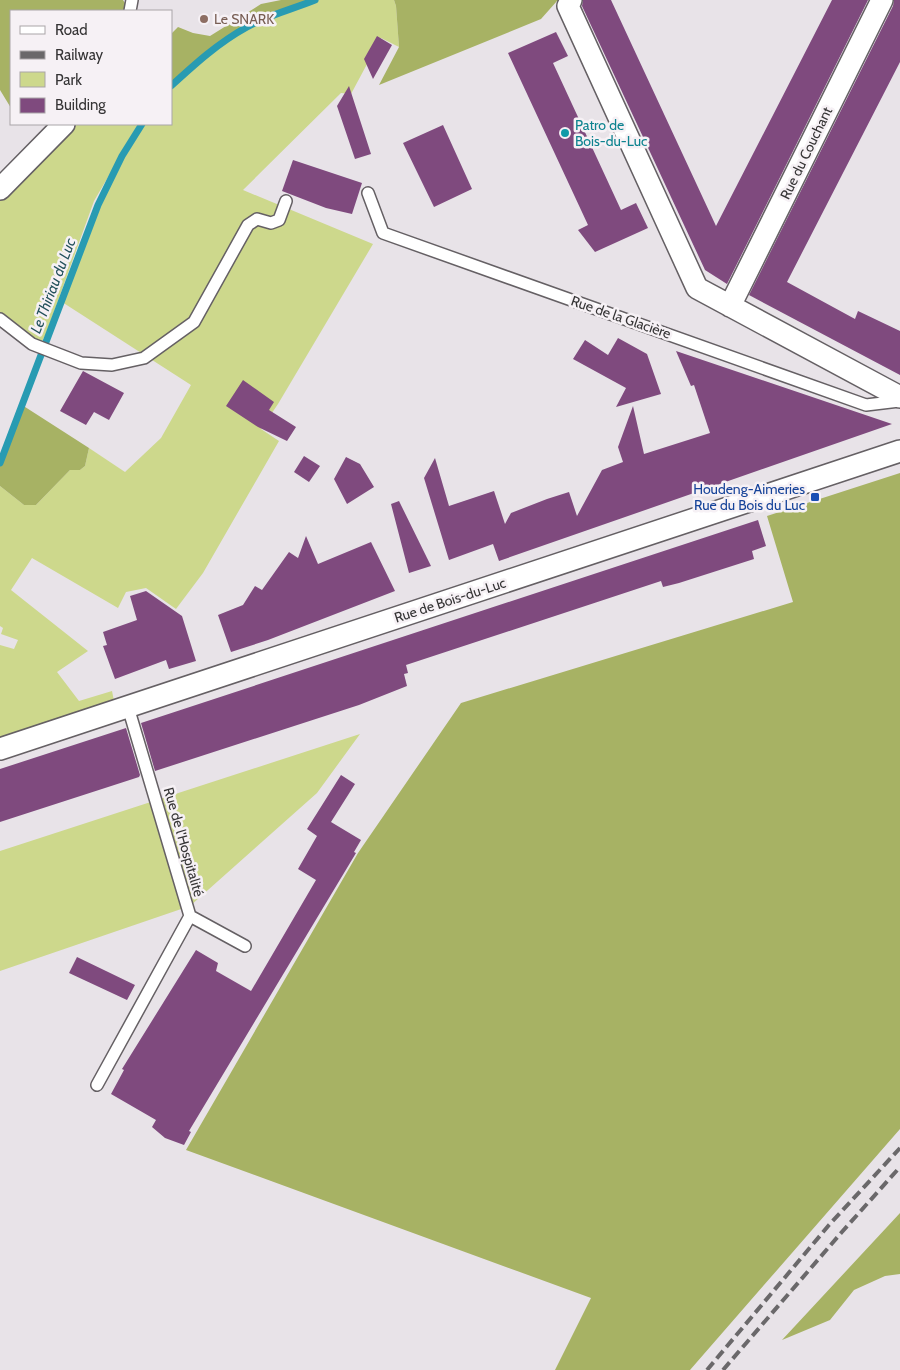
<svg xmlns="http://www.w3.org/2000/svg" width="900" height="1370" viewBox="0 0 900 1370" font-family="Cabin,sans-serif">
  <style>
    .green { fill: #cdd88c }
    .forest { fill: #a7b264 }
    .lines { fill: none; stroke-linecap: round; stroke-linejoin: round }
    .stream { stroke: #289bb2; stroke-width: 7 }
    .building { fill: #7f4a7e }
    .service-casing { stroke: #656064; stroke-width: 14 }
    .minor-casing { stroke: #656064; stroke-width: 24 }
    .service { stroke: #fff; stroke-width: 11 }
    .minor { stroke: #fff; stroke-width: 21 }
    .rail { stroke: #6a686a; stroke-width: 4; stroke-dasharray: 10 5; stroke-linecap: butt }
    .education-dot { fill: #8d6e63; stroke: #f6f1f5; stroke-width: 2 }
    .culture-dot { fill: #0f9aa8; stroke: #f6f1f5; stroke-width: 2 }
    .transit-dot { fill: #1a4fb4; stroke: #f6f1f5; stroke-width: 2 }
    .labels { text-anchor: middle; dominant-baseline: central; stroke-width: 5; stroke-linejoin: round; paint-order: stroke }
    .education-label { font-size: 14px; fill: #785e54; stroke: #f6f1f5; text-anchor: start }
    .culture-label { font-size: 14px; fill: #0d838f; stroke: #f6f1f5; text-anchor: start }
    .street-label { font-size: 14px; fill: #353435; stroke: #f6f1f5 }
    .transit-label { font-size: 14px; fill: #164399; stroke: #f6f1f5; text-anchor: end }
    .water-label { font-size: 15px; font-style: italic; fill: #23515b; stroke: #f6f1f5 }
  </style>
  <rect width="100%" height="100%" fill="#e8e3e8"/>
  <path class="green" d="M315,0H394L396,6L399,47L381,38L351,94L341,93L243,190L373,244L278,404L261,429L279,441L203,573L176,609L146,588L126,592L118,608L32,558L11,590L88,651L57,672L79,701L112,691L116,711L0,749V645L14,649L18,640L1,634L3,628L0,626V486L24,505H36L70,470H80L85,466L89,448L125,472L161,438L191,385L62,302L98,205L122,156L142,124H171V86L196,63L248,26Z
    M72,124H139L94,201L46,334L41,343L34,340L0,315V199Z
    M360,734L317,793L190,906L0,971V851Z"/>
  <path class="forest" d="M0,0H123L130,11H11V108L0,90Z
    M281,0H315C293,9 268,15 247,27C218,43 195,64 171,86V34L178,27L193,33L210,36L261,4Z
    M394,0H571L568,6L557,1L541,19L379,85L399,47L396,6Z
    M22,405L89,448L85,466L80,470H70L36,505H24L0,486V463Z
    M900,473V1129L690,1370H555L591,1298L186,1150L358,853L461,703L793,602L767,516Z
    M900,1213V1274L885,1276L854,1290L830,1320L782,1340Z"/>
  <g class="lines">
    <path class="stream" d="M171,86C195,64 218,43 247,27C268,15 293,9 315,0
      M0,463L98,205L122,156L142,124"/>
  </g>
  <path class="building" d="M583,0H611L716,226L832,0H868L727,284L705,270L582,6Z
    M894,0H900V62L787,282L855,319L858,311L900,331V375L749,295L893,6Z
    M556,32L568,56L553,63L621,210L636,203L648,228L595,252L578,230L588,225L508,53Z
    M377,36L392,45L373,79L364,59Z
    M349,86L371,154L355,159L337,106Z
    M443,125L472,189L434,207L403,143Z
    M293,160L362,183L352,214L326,208L282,191Z
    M618,338L647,354L661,394L616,407L626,388L573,359L585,340L608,355Z
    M676,351L892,424L499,561L493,544L449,560L424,478L435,458L449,506L494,491L505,524L511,513L547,499L569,492L577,516L602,470L623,462L618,447L633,406L644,454L710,433L694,385L691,386Z
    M83,371L124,393L109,420L94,412L86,425L60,411Z
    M243,380L274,402L269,410L296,427L287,441L258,427L226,406Z
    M304,456L320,466L309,482L294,472Z
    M346,457L360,464L374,487L347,504L334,479Z
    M399,501L431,566L409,573L391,504Z
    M758,520L766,546L752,551L754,559L679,583L663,587L661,581L406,665L408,673L404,674L407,686L359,705L155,771L141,723Z
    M306,536L318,564L371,542L395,591L268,640L231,652L218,615L243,605L255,586L262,590L289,552L298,558Z
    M146,591L182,616L196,661L169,669L166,660L115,679L103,646L107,645L103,632L137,620L130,596Z
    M126,728L140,775L139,777L0,822V769Z
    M341,775L355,784L331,822L361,840L354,852L356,853L189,1131L191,1132L184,1145L165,1138L152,1127L156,1120L111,1094L124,1070L122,1069L196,950L218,963L216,971L251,991L316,880L298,869L317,836L307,829Z
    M77,957L135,985L127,1000L69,973Z"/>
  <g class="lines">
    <defs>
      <path id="service" d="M130,11L132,0
        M368,193L383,233L866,405L900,401
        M0,319L32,344L81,363L112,365L144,358L194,322L248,225L257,219L271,223L279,220L286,201
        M190,916L245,946
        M97,1085L190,916L128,707"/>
      <path id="minor" d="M571,0L568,6L697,288L900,397
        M0,189L64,124
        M730,306L882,0
        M0,749L900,451"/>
    </defs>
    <use href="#service" class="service-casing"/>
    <use href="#minor" class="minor-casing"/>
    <use href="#service" class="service"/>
    <use href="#minor" class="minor"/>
    <path class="rail" d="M707,1370L829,1225L900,1148
      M723,1370L841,1233L900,1167"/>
  </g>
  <circle class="education-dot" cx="204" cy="19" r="5"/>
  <circle class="culture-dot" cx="565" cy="133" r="5"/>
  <rect class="transit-dot" x="810" y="492" width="10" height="10" rx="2.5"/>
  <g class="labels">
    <g class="education-label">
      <text x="214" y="19">Le SNARK</text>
    </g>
    <g class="culture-label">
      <text x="575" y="125">Patro de<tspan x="575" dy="16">Bois-du-Luc</tspan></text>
    </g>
    <g class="street-label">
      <text transform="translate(806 153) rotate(-64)">Rue du Couchant</text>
      <text transform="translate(621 317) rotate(19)">Rue de la Glacière</text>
      <text transform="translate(450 600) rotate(-18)">Rue de Bois-du-Luc</text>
      <text transform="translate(184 842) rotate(74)">Rue de l'Hospitalité</text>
    </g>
    <g class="transit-label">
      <text x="805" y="489">Houdeng-Aimeries<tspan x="805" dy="16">Rue du Bois du Luc</tspan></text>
    </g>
    <g class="water-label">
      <text transform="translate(53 286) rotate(-69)">Le Thiriau du Luc</text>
    </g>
  </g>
  <rect x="10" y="10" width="162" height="115" fill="#f6f1f5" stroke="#a9a5a8"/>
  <rect x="20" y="26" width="25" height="8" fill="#ffffff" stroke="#a9a5a8"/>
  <text x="55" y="35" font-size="15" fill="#353435">Road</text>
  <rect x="20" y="51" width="25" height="8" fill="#6a686a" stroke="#a9a5a8"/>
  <text x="55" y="60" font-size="15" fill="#353435">Railway</text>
  <rect x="20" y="72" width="25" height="15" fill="#cdd88c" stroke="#a9a5a8"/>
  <text x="55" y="85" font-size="15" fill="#353435">Park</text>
  <rect x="20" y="98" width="25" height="15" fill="#7f4a7e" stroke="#a9a5a8"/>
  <text x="55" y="110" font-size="15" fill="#353435">Building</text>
</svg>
